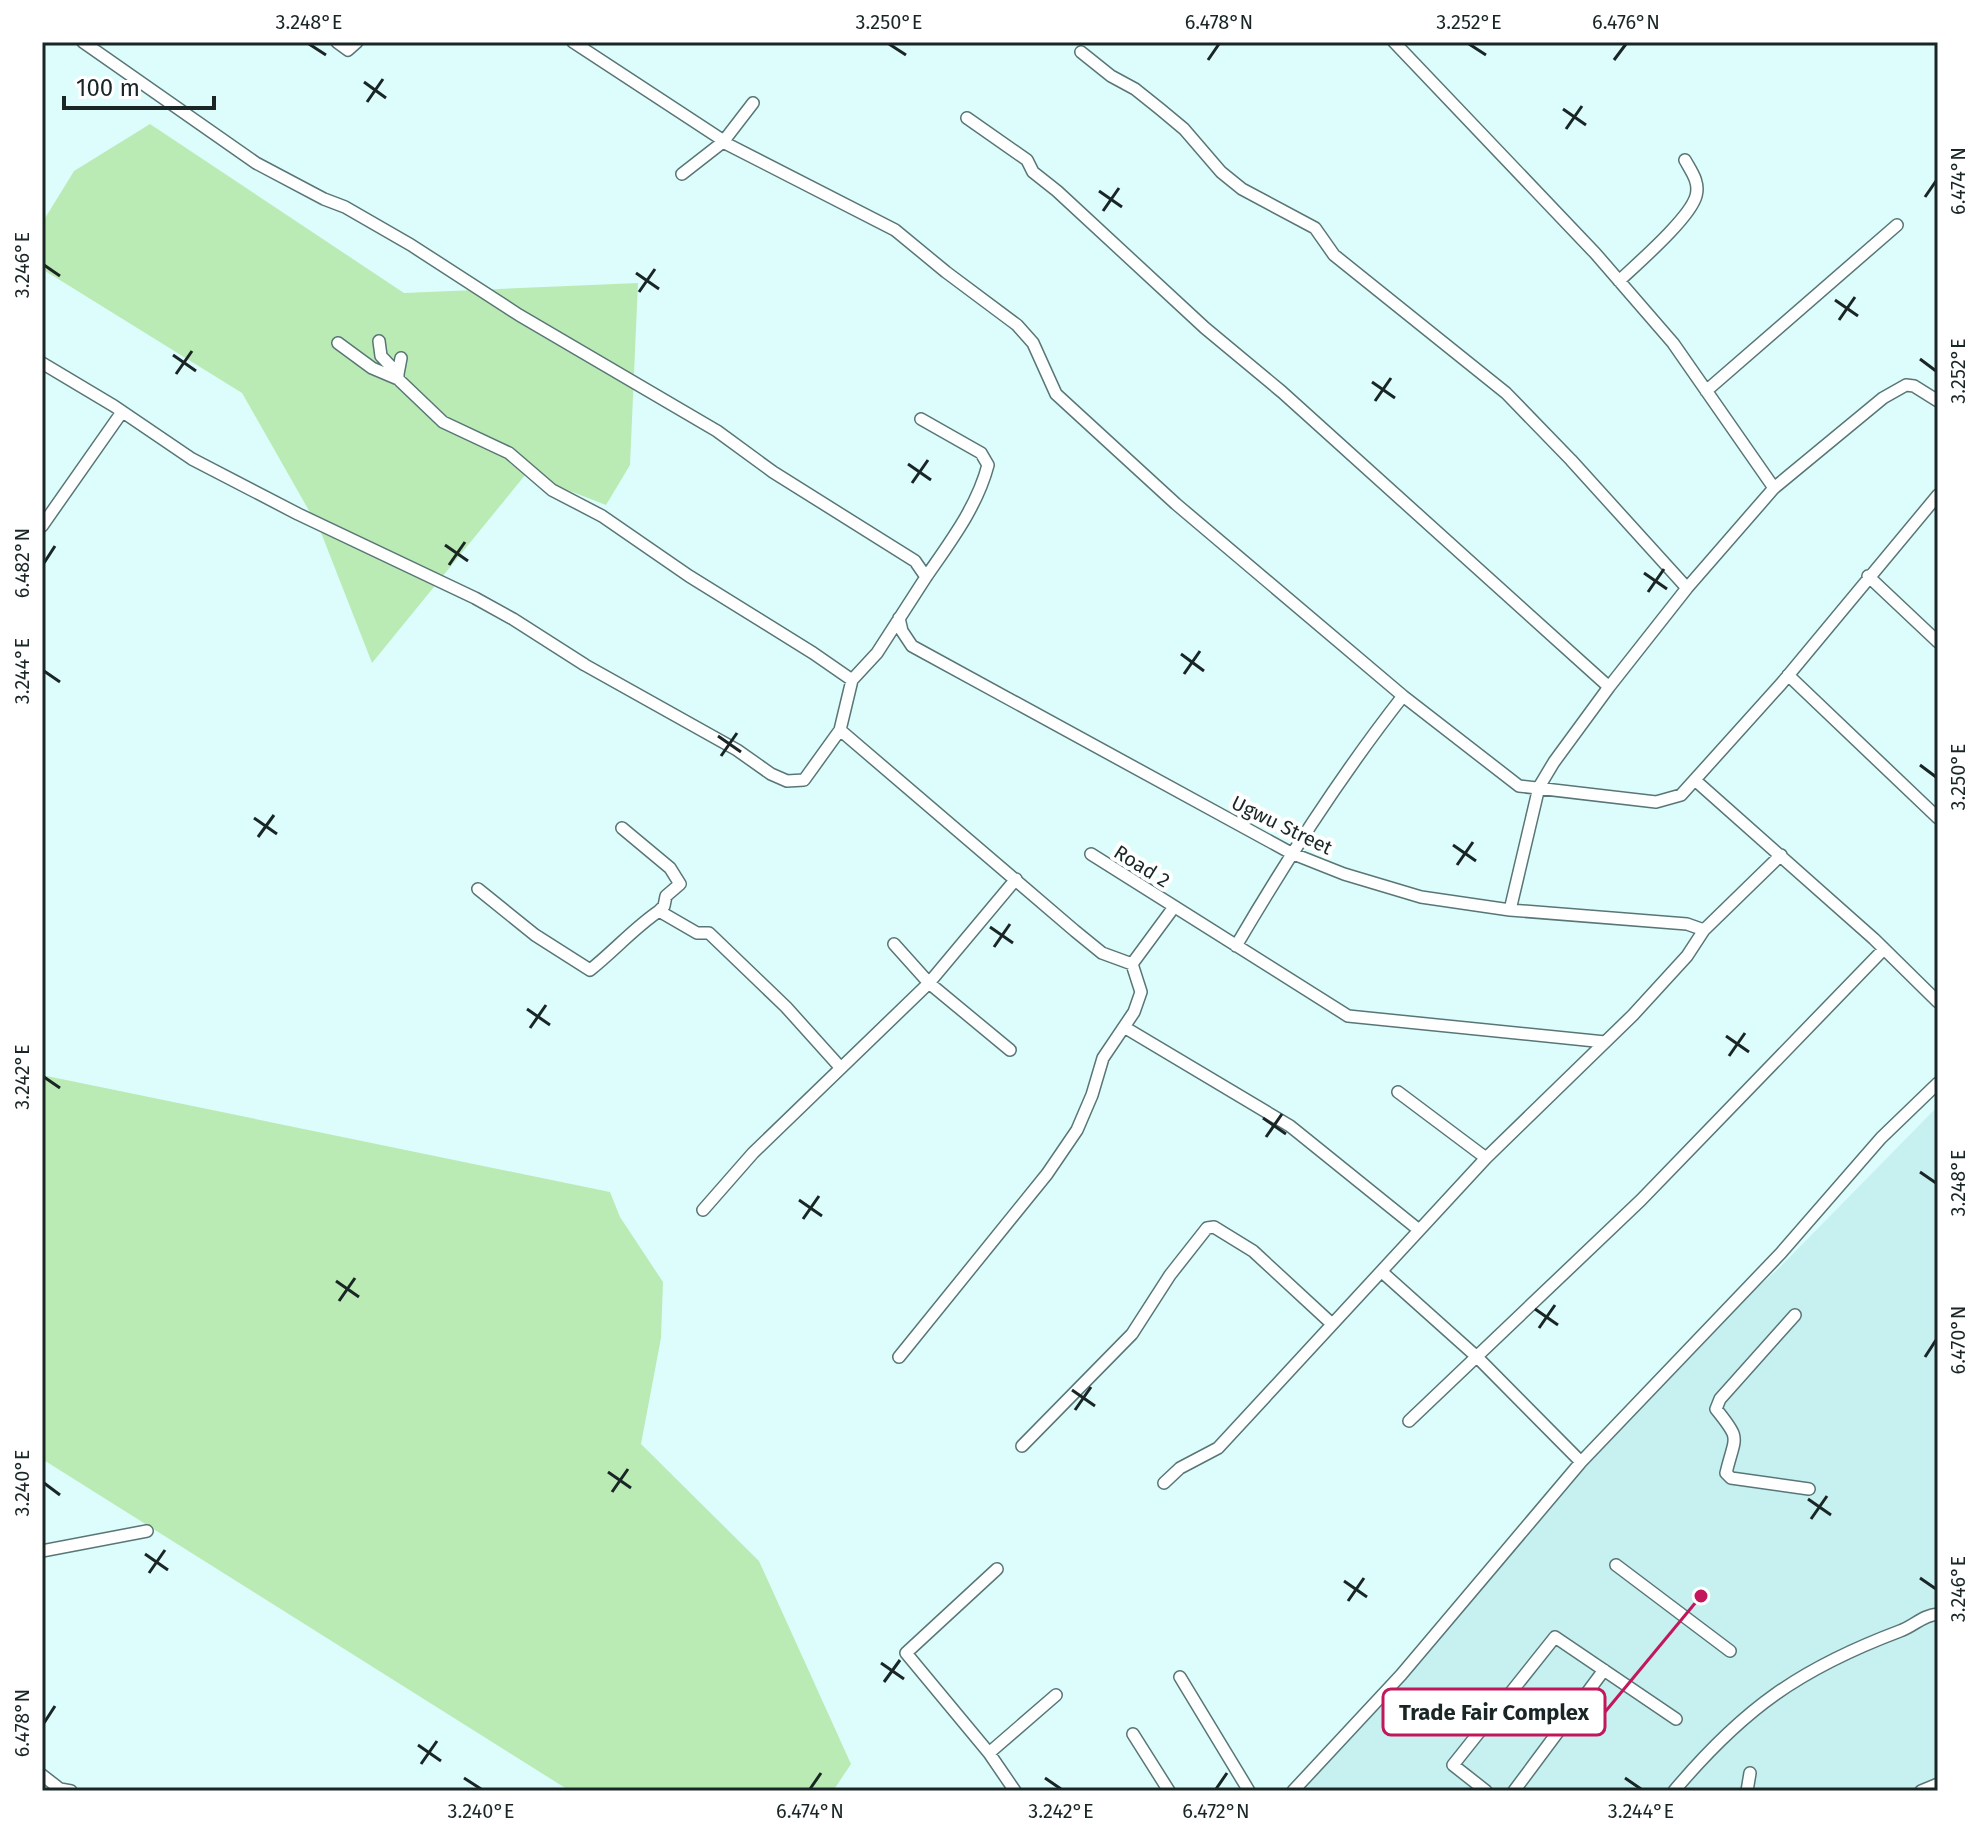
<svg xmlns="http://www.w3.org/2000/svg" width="1980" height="1833" viewBox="0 0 1980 1833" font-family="'Fira Sans',sans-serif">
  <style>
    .built { fill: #c7f0f1 }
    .green { fill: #bbebb5 }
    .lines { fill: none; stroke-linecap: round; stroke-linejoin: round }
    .street-casing { stroke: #597676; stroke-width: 14 }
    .street { stroke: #fff; stroke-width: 11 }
    .ticks { fill: none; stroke: #1a2626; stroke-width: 3 }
    .labels { text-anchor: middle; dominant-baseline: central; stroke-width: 8; stroke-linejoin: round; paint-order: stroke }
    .street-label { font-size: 20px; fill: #1a2626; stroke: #fff }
    .leader { fill: none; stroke: #c2185b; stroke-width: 3 }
    .callout-dot { fill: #c2185b; stroke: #fff; stroke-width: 3 }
    .callout { fill: #fff; stroke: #c2185b; stroke-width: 3 }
    .callout-label { font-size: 22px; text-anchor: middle; font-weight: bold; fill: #1a2626 }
    .neatline { fill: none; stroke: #1a2626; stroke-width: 3 }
    .ticks-label { font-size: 20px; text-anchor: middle; fill: #1a2626 }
  </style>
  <rect width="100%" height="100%" fill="#ddfdfd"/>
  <path class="built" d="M1938,1106V1791H1296L1633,1401L1778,1269Z"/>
  <path class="green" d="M150,124L404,293L638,283L630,465L606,505L526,474L372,663L320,530L242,393L42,269V223L74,171Z
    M42,1075L610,1192L620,1217L663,1282L661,1338L641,1444L759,1561L851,1764L833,1791H570L42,1459Z"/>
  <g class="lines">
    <defs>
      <path id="street" d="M337,42L348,50L357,42
        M573,42L724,141
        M1394,42L1595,253L1673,343L1774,488
        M1081,52L1111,76L1135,89L1160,109L1184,129L1221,172L1242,189L1315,228L1334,255L1506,393L1571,460L1687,588
        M967,118L1027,160L1033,172L1057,191L1205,328L1282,392L1609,687
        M723,142L895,230L946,272L1017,325L1033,343L1056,394L1176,504L1403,696L1519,786L1656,802L1681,795L1781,684L1938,495
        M682,174L723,142L753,103
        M1619,281C1638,263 1690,218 1696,196C1700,182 1691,171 1685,160
        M379,341L381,356L398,374V379
        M338,343L372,368L398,379L443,422L509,453L552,490L602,516L689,576L813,653L852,680
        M42,363L114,406L192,459L298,514L475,598L513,619L585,665L737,750L771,774L787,781L804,780L840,730L852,680L877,653L926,577L915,561L773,472L717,431L519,315L411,245L345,207L324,199L256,163L83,42
        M398,374L401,358
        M1706,391L1897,225
        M921,419L981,453L988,465C977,507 950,542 926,577
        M42,526L122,412
        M1868,576L1938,642
        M899,618L902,631L912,646L1291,853L1344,874L1421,897L1510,910L1687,924L1704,930
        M1788,675L1938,818
        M840,730L1075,931L1102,953L1132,964
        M1696,781L1874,939L1938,1002
        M622,828L670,868L680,884L666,896L664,906L659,911
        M1091,854L1348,1016L1605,1042
        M478,889L535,935L590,970C614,951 634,928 659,911L697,933H709L786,1007L840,1067
        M1510,910L1539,787L1554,762L1609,687L1687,588L1774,488L1883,398L1906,385L1914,386L1938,401
        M894,944L929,983L1010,1050
        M1236,946C1287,859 1341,775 1403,696
        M1124,1027L1290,1126L1419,1230
        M1398,1092L1486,1158
        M703,1210L753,1153L929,983L1016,879
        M1382,1272L1477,1357L1581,1462
        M1795,1315L1720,1399L1716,1409C1742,1441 1735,1435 1726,1473L1731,1478L1809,1489
        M899,1357L1047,1174L1077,1130L1092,1095L1103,1058L1134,1012L1141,992L1132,964L1174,907
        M1409,1421L1641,1200L1883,950
        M1022,1446L1132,1334L1170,1275L1207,1228L1214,1227L1253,1251L1332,1324
        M1164,1483L1180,1468L1218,1448L1486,1158L1633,1015L1687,956L1704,930L1781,855
        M42,1551L147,1531
        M1616,1565L1730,1651
        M997,1569L906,1653L989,1753L1015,1791
        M1180,1677L1249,1791
        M1133,1734L1169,1791
        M989,1753L1056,1695
        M42,1775L60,1789L71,1791
        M1293,1791L1401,1675L1581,1462L1781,1253L1881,1138L1938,1083
        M1486,1791L1453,1765L1555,1637L1676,1719
        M1514,1791L1604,1670
        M1674,1791C1743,1709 1799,1669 1900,1631C1914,1626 1923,1615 1938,1614
        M1747,1791L1750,1773
        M1921,1791L1938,1784"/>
    </defs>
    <use href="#street" class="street-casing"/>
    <use href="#street" class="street"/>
  </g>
  <path class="ticks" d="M309,44L326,55M889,44L906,55M1469,44L1486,55M1208,60L1219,44M1614,60L1626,44M364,82L386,98M367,102L383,79M1563,109L1586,125M1566,129L1582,106M1099,191L1122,207M1925,197L1936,181M1103,211L1119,188M44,265L60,276M636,273L659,289M639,292L655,269M1835,300L1858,316M1839,320L1855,297M173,355L196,371M1920,359L1936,371M176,374L192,351M1372,382L1395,398M1375,401L1391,378M908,464L931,480M912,483L928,460M445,545L468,561M44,563L55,546M449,565L465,542M1644,573L1667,589M1648,592L1664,569M1181,654L1204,671M44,671L60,682M1184,674L1200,651M718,736L741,752M721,756L737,733M1920,765L1936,777M254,818L277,834M258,837L274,815M1453,845L1476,861M1457,865L1473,842M990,927L1013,943M994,947L1010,924M527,1009L550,1025M530,1028L546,1005M1726,1036L1749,1052M1729,1056L1745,1033M44,1077L60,1088M1263,1118L1286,1134M1266,1137L1282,1114M1920,1172L1936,1183M799,1200L822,1216M803,1219L819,1196M336,1281L359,1297M339,1301L355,1278M1535,1309L1558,1325M1539,1328L1555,1305M1925,1357L1936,1340M1072,1390L1095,1406M1075,1410L1091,1387M608,1472L631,1488M44,1483L60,1495M612,1492L628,1469M1808,1499L1831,1515M1811,1519L1827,1496M145,1554L168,1570M149,1573L165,1550M1920,1578L1936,1589M1344,1581L1367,1597M1348,1601L1364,1578M881,1663L904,1679M884,1682L900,1660M44,1723L55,1706M418,1745L441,1761M421,1764L437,1741M464,1778L481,1789M1045,1778L1061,1789M1625,1778L1641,1789M810,1789L821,1773M1216,1789L1227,1773"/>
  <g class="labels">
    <g class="street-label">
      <text transform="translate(1282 825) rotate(26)">Ugwu Street</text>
      <text transform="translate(1142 866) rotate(32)">Road 2</text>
    </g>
  </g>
  <path class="leader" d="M1701 1596L1605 1712"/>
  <circle class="callout-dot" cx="1701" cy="1596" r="8"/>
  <rect class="callout" x="1383" y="1689" width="222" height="46" rx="8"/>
  <g class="callout-label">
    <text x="1494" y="1720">Trade Fair Complex</text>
  </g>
  <rect width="1980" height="1833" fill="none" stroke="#ffffff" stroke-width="88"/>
  <path d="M64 96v12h150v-12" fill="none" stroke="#1a2626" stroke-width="4"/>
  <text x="76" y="96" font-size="24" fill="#1a2626" stroke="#ffffff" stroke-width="6" paint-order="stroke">100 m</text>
  <rect x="44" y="44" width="1892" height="1745" class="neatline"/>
  <g class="ticks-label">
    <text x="309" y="29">3.248°E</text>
    <text x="889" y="29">3.250°E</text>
    <text x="1219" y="29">6.478°N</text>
    <text x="1469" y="29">3.252°E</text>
    <text x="1626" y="29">6.476°N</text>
    <text transform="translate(1958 181) rotate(-90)" y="7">6.474°N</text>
    <text transform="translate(22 265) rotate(-90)" y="7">3.246°E</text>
    <text transform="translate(1958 371) rotate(-90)" y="7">3.252°E</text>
    <text transform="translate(22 563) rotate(-90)" y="7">6.482°N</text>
    <text transform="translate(22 671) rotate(-90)" y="7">3.244°E</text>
    <text transform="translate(1958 777) rotate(-90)" y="7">3.250°E</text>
    <text transform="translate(22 1077) rotate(-90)" y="7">3.242°E</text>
    <text transform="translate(1958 1183) rotate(-90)" y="7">3.248°E</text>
    <text transform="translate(1958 1340) rotate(-90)" y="7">6.470°N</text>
    <text transform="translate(22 1483) rotate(-90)" y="7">3.240°E</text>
    <text transform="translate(1958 1589) rotate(-90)" y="7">3.246°E</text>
    <text transform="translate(22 1723) rotate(-90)" y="7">6.478°N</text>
    <text x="481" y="1818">3.240°E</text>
    <text x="810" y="1818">6.474°N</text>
    <text x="1061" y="1818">3.242°E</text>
    <text x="1216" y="1818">6.472°N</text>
    <text x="1641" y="1818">3.244°E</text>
  </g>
</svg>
